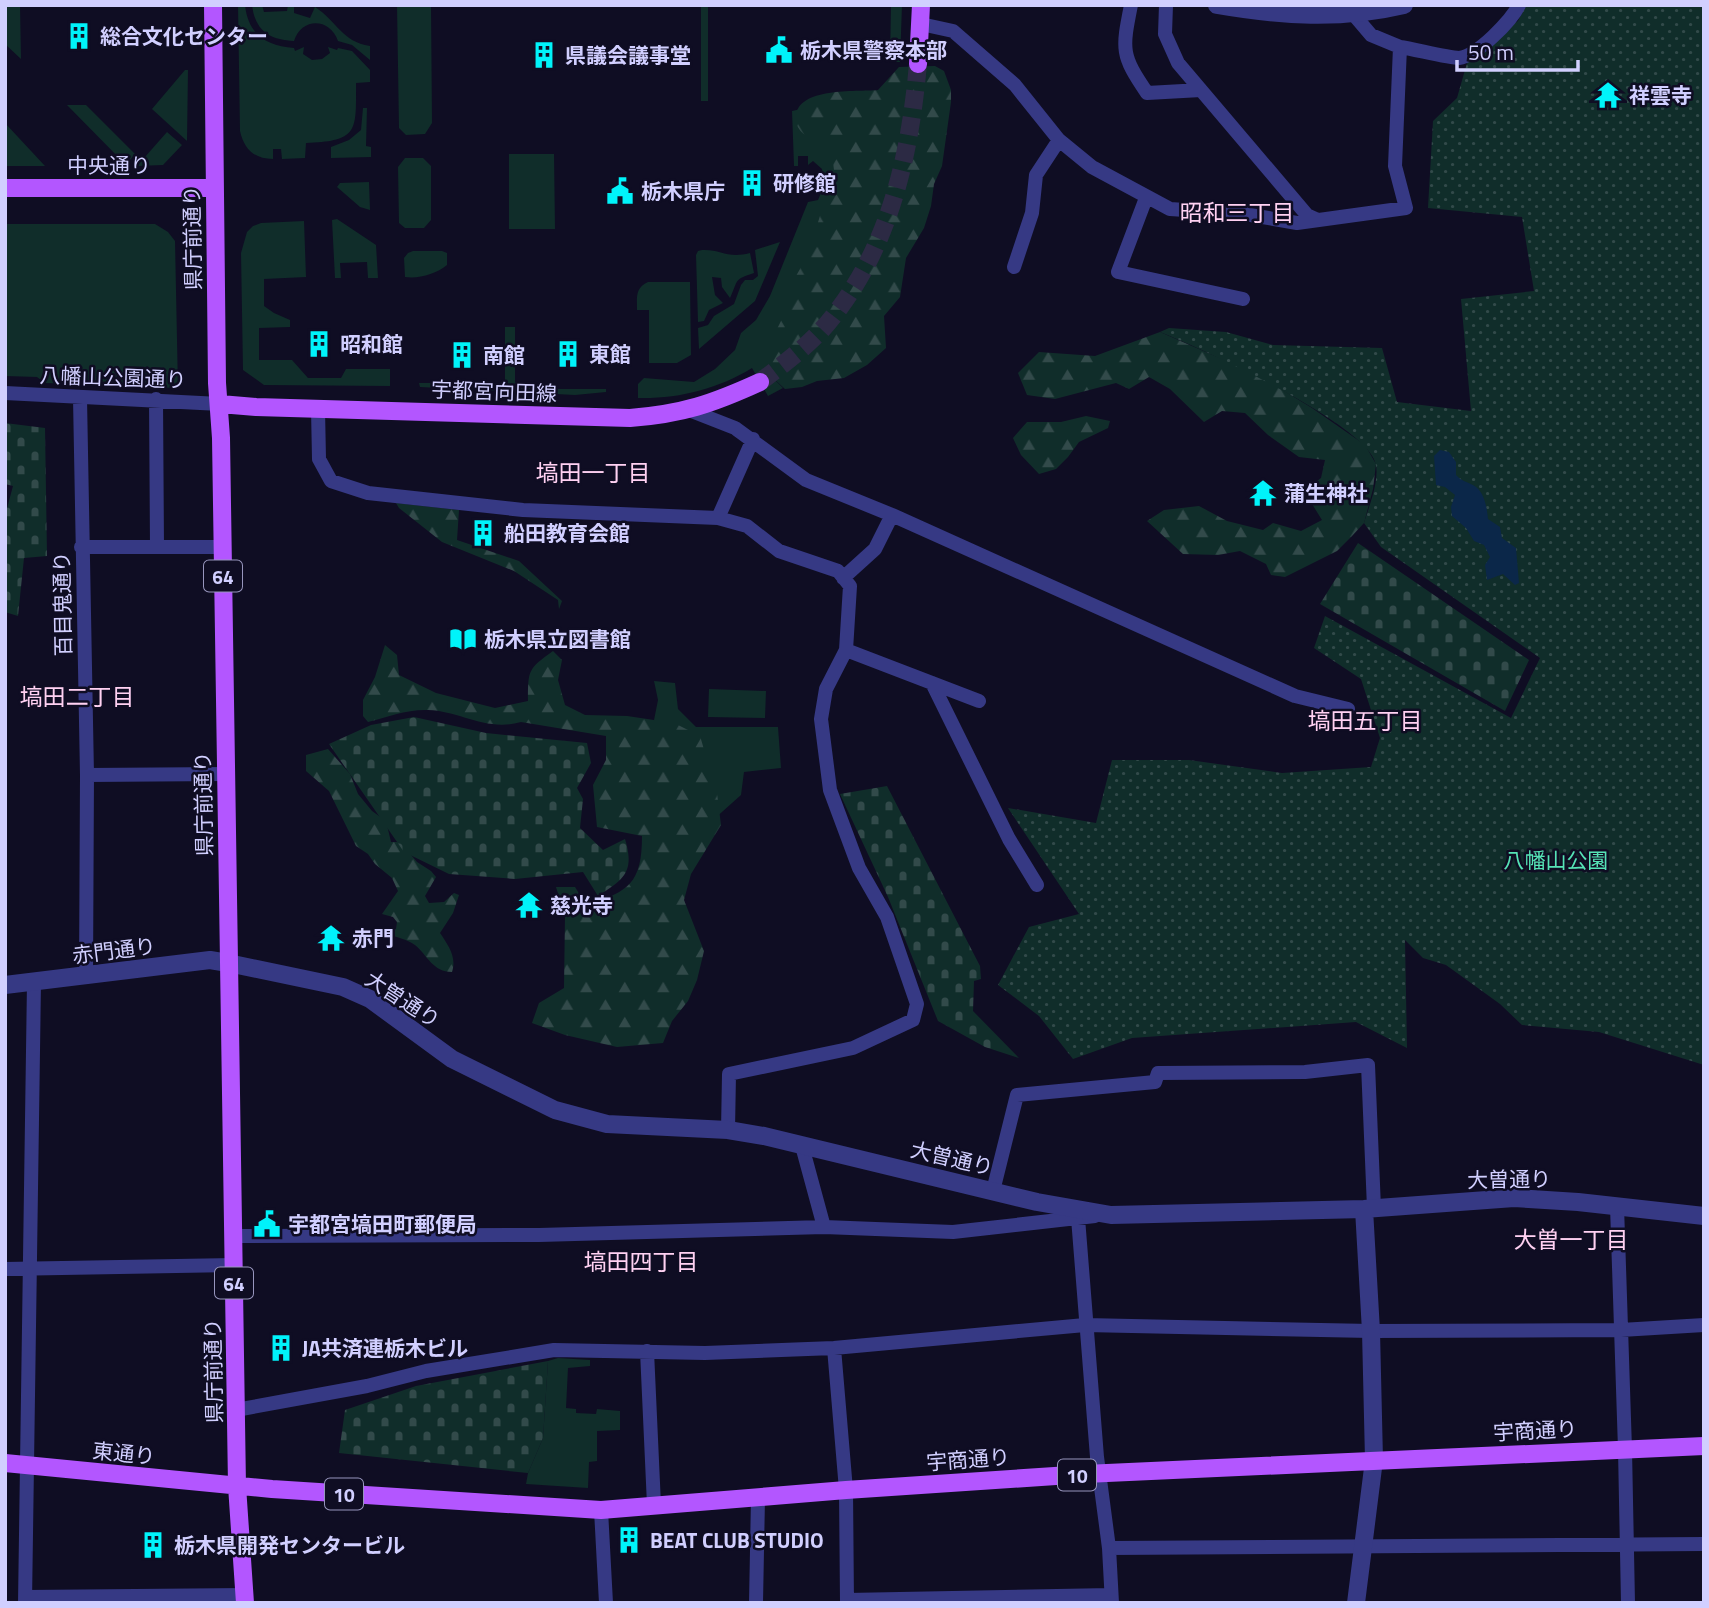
<svg xmlns="http://www.w3.org/2000/svg" width="1709" height="1608" viewBox="0 0 1709 1608" font-family="'Titillium Web','Noto Sans JP',sans-serif">
  <style>
    .green { fill: #102d2a }
    .forest { fill: url(#forest-firs) }
    .cemetery { fill: url(#cemetery-stones) }
    .park { fill: url(#park-dots) }
    .water { fill: #0b2749 }
    .lines { fill: none; stroke-linecap: round; stroke-linejoin: round }
    .primary-tunnel { stroke: #2c2a44; stroke-width: 18; stroke-dasharray: 18 9; stroke-linecap: butt }
    .minor { stroke: #363984; stroke-width: 14 }
    .tertiary { stroke: #363984; stroke-width: 18 }
    .primary { stroke: #b356ff; stroke-width: 18 }
    .labels { text-anchor: middle; dominant-baseline: central; stroke-width: 5; stroke-linejoin: round; paint-order: stroke }
    .shield { fill: #0f0d23; stroke: #9795bd; stroke-width: 2 }
    .shield-label { font-size: 19px; font-weight: bold; fill: #d1cfff }
    .poi-label { font-size: 21px; font-weight: bold; fill: #d1cfff; stroke: #0f0d23; text-anchor: start }
    .street-label { font-size: 21px; fill: #d1cfff; stroke: #0f0d23 }
    .park-label { font-size: 21px; fill: #56e3b6; stroke: #0f0d23 }
    .neighbourhood-label { font-size: 23px; fill: #ffd1f2; stroke: #0f0d23 }
  </style>
  <defs>
    <pattern id="forest-firs" width="22" height="20" patternUnits="userSpaceOnUse" patternTransform="scale(1.75)"><rect width="22" height="20" fill="#102d2a"/><path d="M5 1l3.5 6h-7zM16 11l3.5 6h-7z" fill="#324a4a"/></pattern>
    <pattern id="cemetery-stones" width="16" height="16" patternUnits="userSpaceOnUse" patternTransform="scale(1.75)"><rect width="16" height="16" fill="#102d2a"/><path d="M2 7V4a2 2 0 0 1 4 0v3zM10 15v-3a2 2 0 0 1 4 0v3z" fill="#324a4a"/></pattern>
    <pattern id="park-dots" width="8" height="8" patternUnits="userSpaceOnUse" patternTransform="scale(1.75)"><rect width="8" height="8" fill="#102d2a"/><path d="M2 2h.1M6 6h.1" fill="none" stroke="#324a4a" stroke-width="1.8" stroke-linecap="round"/></pattern>
  </defs>
  <rect width="100%" height="100%" fill="#0f0d23"/>
  <path class="green" d="M5,5H20L21,59L5,44Z
    M238,5H245C248,34 266,46 294,48L295,51L304,47L303,54L312,60L322,59L330,53L328,47L337,50L338,48L352,51L370,70V82L356,83C356,131 359,141 306,143L305,158L282,159L281,149H273V159C254,159 244,149 240,131Z
    M252,5H262L264,12L287,11L288,5H294V13L310,18L315,7C337,21 342,42 370,46V60L352,45L338,41C330,18 302,17 294,41C270,40 255,31 252,5Z
    M397,5H431L432,123L425,134L406,135L399,128Z
    M701,5H708V101H701Z
    M891,5H902L900,62H890Z
    M185,70H188L187,141L152,109Z
    M67,105H86L135,154L126,165Z
    M814,106L839,145L833,213L773,378L783,388L768,396L752,368C718,389 678,399 638,398V384L644,378L694,382L715,369L735,350L741,333L756,320L770,296L808,202L818,200L824,186L822,169L813,161L808,165V156H798V166H794L792,111Z
    M363,108H367L366,146L371,147V157L331,158V147L349,140L361,130Z
    M5,123L45,166H5Z
    M167,132L182,145L163,165L137,166Z
    M509,154H554L555,229H509Z
    M405,158H423L431,166V220L424,228H405L399,223L398,167Z
    M369,182L370,210L360,207L337,187L340,183Z
    M337,219L376,245L378,278H368L367,262L340,263L341,278H335L332,220Z
    M304,221L306,277L264,279V306L274,313L290,320V327L259,328V360H292L308,378H341L346,369H390V386L264,385L243,370L241,253L247,232L253,226L261,223Z
    M5,224H155L168,232L175,241L178,388L45,383L37,377L5,376Z
    M780,242L755,301L699,349L698,328L708,325L714,316L734,304L741,285L745,280H753L758,276L755,250Z
    M702,250C721,249 727,259 750,253L754,273C733,280 739,279 730,298L722,287L721,278L712,277L715,295L723,303L709,310L704,321L698,322L696,255L698,251Z
    M413,251H442L447,253V265C436,274 419,279 405,277L404,258L408,253Z
    M648,282H690L691,355L677,363H649V310H637C637,297 635,288 648,282Z
    M505,327H515V382H533L534,389H606V392L575,395L420,387L419,383H505Z
    M654,681L675,683L678,709L696,727H778L781,768L744,772L741,795L713,820L654,720L658,700Z
    M709,689L766,691L765,718L708,717Z
    M558,1358L590,1360V1366L568,1368L566,1408L576,1409V1413L596,1414L597,1409L620,1411V1430L597,1431V1461L589,1462L588,1488L526,1484L528,1473L543,1438L548,1361Z"/>
  <path class="forest" d="M935,66L944,71L951,90V102L942,166L934,184L931,206L924,228L906,258L900,297L884,316L886,348L867,365L844,378L817,381L802,387L785,389L773,378L771,353L774,335L787,309L796,276L808,255L834,170L831,147C816,140 795,136 796,117C797,87 856,92 878,90L899,67Z
    M1160,332L1256,374L1312,408L1365,445L1376,464L1373,489L1364,523L1352,536L1337,551L1285,577L1271,575L1266,564L1240,551L1218,555L1183,554L1147,521L1164,510L1199,506L1227,521L1263,530L1273,523L1301,531L1322,520L1304,491L1321,478L1325,460L1299,457L1268,435L1245,413L1222,411L1204,422L1170,389L1149,377L1129,389L1116,383L1055,399L1027,395L1018,373L1039,352L1095,356Z
    M1086,416L1110,421L1108,428L1079,442L1068,457L1056,469L1039,474L1021,455L1013,438L1027,422H1061Z
    M396,503L459,510L457,540L519,561L562,601L559,609L558,600L514,571L442,542L399,508Z
    M385,645L397,655L399,675L436,693L495,708L528,701C528,670 528,669 553,651L562,660L558,680L565,705L585,715L627,716L674,723L700,736L717,793L721,825L691,874L684,900L704,951L697,980L688,1001L672,1021L663,1043L617,1047L565,1035L532,1023L539,1003L564,988L565,916L556,887H575L586,905C629,892 642,883 642,836L597,827L593,785L606,760V736L521,722C486,732 461,711 428,710C408,709 387,717 368,722L363,716V700L375,677Z
    M328,749L350,774L358,794L372,811L386,821L391,842H400L417,862L431,871L436,877L425,896L429,903L444,902L454,893L459,895L453,913L440,933C448,945 457,957 452,972C433,972 428,956 415,945C407,939 396,937 387,934L396,929L397,922L393,917L382,914L398,891L392,878L375,864L368,854L356,846L329,791L306,771V755Z"/>
  <path class="cemetery" d="M5,423L45,428L47,556L24,558L18,616L5,612V516L13,486L5,484Z
    M1358,543L1529,660L1505,711L1320,604Z
    M414,717L486,733L587,743L591,763L577,788L583,799L580,828L603,850L625,839C635,872 624,879 598,896L583,872L515,879L449,874L404,852L329,744L371,725Z
    M887,786L980,966L981,979L974,981L973,1011L1019,1058L985,1047L938,1021L888,897L840,794Z
    M548,1361L543,1438L528,1473L339,1453L345,1410L416,1386Z"/>
  <path class="park" d="M1526,5H1704V1065L1599,1032L1522,1025L1500,1004L1446,965L1423,958L1405,940L1407,1048L1356,1022L1132,1038L1073,1059L1039,1016L998,985L1029,927L1079,914L1008,808L1096,823L1112,760H1189L1282,773L1371,767L1380,738L1361,679L1314,648L1325,616L1511,718L1540,658L1381,547L1364,523C1369,506 1379,483 1376,465C1371,426 1199,347 1160,332L1169,328L1226,332L1273,345L1382,348L1397,402L1471,411L1461,299L1534,291L1522,217L1428,208L1433,121L1457,98L1469,56L1518,21Z"/>
  <path class="water" d="M1440,450L1449,452L1456,462V475C1462,482 1469,482 1476,487C1485,494 1487,509 1488,519L1500,527L1502,538L1516,548L1519,583L1515,585L1503,574L1487,580L1485,565L1490,557L1484,545L1474,541L1466,528L1452,516L1451,507L1455,495L1445,487L1436,485L1434,456Z"/>
  <g class="lines">
    <path class="primary-tunnel" d="M760,382C786,362 815,341 835,314C891,242 910,153 918,64"/>
    <path class="minor" d="M1131,5C1122,50 1121,55 1147,93L1201,90
      M1166,5L1165,34L1178,63L1307,215L1318,220
      M921,24L953,31L1015,85L1059,140L1092,167L1170,209L1245,214L1297,223L1406,208L1395,166L1400,47L1371,35L1354,15
      M1400,47C1414,49 1448,58 1459,58C1477,56 1511,21 1519,5
      M1146,198L1118,272L1243,299
      M1014,267L1032,213L1036,175L1059,140
      M5,393L220,404
      M80,398L87,775L86,977
      M156,399L157,546
      M318,409L319,459L331,481L368,493L523,510L718,518L753,439
      M689,410L735,428L806,480L892,515L1295,696L1348,709
      M718,518L747,526L779,551L838,571L850,586L846,650L979,701
      M81,547H223
      M843,578L875,549L892,515
      M932,683L1009,839L1037,885
      M87,775L225,774
      M728,1130L729,1074L853,1048L913,1020L917,1004L887,917L859,868L830,790L821,719L826,689L846,650
      M802,1146L824,1227
      M993,1191L1017,1095L1155,1082L1158,1073L1305,1072L1368,1065L1374,1208
      M1617,1206L1625,1449L1628,1603
      M1078,1218L1097,1457L1109,1548L1112,1603
      M233,1236L539,1235L824,1227L953,1232L1095,1216
      M5,1269L234,1265
      M834,1348L846,1490L847,1603
      M647,1351L654,1505
      M236,1410L367,1386L426,1371L554,1350L705,1353L834,1348L1085,1325L1371,1331L1621,1330L1704,1325
      M601,1510L606,1603
      M1109,1548L1704,1544
      M25,1597L245,1595
      M847,1600L1111,1595
      M25,1603L34,982
      M756,1603L758,1498"/>
    <path class="tertiary" d="M1217,5C1281,16 1341,20 1404,5
      M5,985L210,960L228,963L343,987L370,999L452,1059L555,1110L607,1124L728,1130L764,1136L1037,1202L1111,1215L1364,1209L1514,1198L1578,1202L1704,1216
      M1356,1603L1374,1460L1371,1331L1364,1209"/>
    <path class="primary" d="M213,5L217,383L221,438L237,1486L245,1603
      M918,64L921,5
      M5,188H213
      M220,404L256,407L630,418C682,414 712,404 760,382
      M5,1463L272,1489L601,1510L846,1490L1085,1474L1704,1446"/>
  </g>
  <defs>
    <symbol id="building-bare" viewBox="-9 -9 18 18"><path d="M-4-6H4V6H1V3H-1V6H-4ZM-2.5-4.3h1.7v1.8h-1.7ZM.8-4.3h1.7v1.8H.8ZM-2.5-1h1.7V.8h-1.7ZM.8-1h1.7V.8H.8Z" fill="#00f3fa" stroke="#0f0d23" stroke-width="2.5" paint-order="stroke"/></symbol>
    <symbol id="civic-bare" viewBox="-9 -9 18 18"><path d="M-.6-6.5H3V-4.5H.6V-3L4-1V1h2V6H-6V1h2V-1L-.6-3ZM-1.2 2.5V6h2.4V2.5Z" fill="#00f3fa" stroke="#0f0d23" stroke-width="2.5" paint-order="stroke"/></symbol>
    <symbol id="temple-bare" viewBox="-9 -9 18 18"><path d="M0-6L5-2H3V0L6.5 2.5H4V6H1.5V3h-3V6H-4V2.5H-6.5L-3 0V-2H-5Z" fill="#00f3fa" stroke="#0f0d23" stroke-width="2.5" paint-order="stroke"/></symbol>
    <symbol id="library-bare" viewBox="-9 -9 18 18"><path d="M-6-4Q-3-5.5-.7-3.5V5Q-3 3-6 4ZM6-4Q3-5.5 .7-3.5V5Q3 3 6 4Z" fill="#00f3fa" stroke="#0f0d23" stroke-width="2.5" paint-order="stroke"/></symbol>
  </defs>
  <g fill-rule="evenodd">
    <use href="#building-bare" x="60" y="17" width="38" height="38"/>
    <use href="#civic-bare" x="760" y="31" width="38" height="38"/>
    <use href="#building-bare" x="525" y="36" width="38" height="38"/>
    <use href="#temple-bare" x="1589" y="76" width="38" height="38"/>
    <use href="#building-bare" x="733" y="164" width="38" height="38"/>
    <use href="#civic-bare" x="601" y="172" width="38" height="38"/>
    <use href="#building-bare" x="300" y="325" width="38" height="38"/>
    <use href="#building-bare" x="549" y="335" width="38" height="38"/>
    <use href="#building-bare" x="443" y="336" width="38" height="38"/>
    <use href="#temple-bare" x="1244" y="474" width="38" height="38"/>
    <use href="#building-bare" x="464" y="514" width="38" height="38"/>
    <use href="#library-bare" x="444" y="620" width="38" height="38"/>
    <use href="#temple-bare" x="510" y="886" width="38" height="38"/>
    <use href="#temple-bare" x="312" y="919" width="38" height="38"/>
    <use href="#civic-bare" x="248" y="1205" width="38" height="38"/>
    <use href="#building-bare" x="262" y="1329" width="38" height="38"/>
    <use href="#building-bare" x="610" y="1521" width="38" height="38"/>
    <use href="#building-bare" x="134" y="1526" width="38" height="38"/>
  </g>
  <g class="labels">
    <g class="shield">
      <rect x="204" y="560.5" width="38" height="31" rx="5"/>
      <rect x="215" y="1267.5" width="38" height="31" rx="5"/>
      <rect x="1058" y="1459.5" width="38" height="31" rx="5"/>
      <rect x="325" y="1478.5" width="38" height="31" rx="5"/>
    </g>
    <g class="shield-label">
      <text x="223" y="576">64</text>
      <text x="234" y="1283">64</text>
      <text x="1077" y="1475">10</text>
      <text x="344" y="1494">10</text>
    </g>
    <g class="poi-label">
      <text x="100" y="36">総合文化センター</text>
      <text x="800" y="50">栃木県警察本部</text>
      <text x="565" y="55">県議会議事堂</text>
      <text x="1629" y="95">祥雲寺</text>
      <text x="773" y="183">研修館</text>
      <text x="641" y="191">栃木県庁</text>
      <text x="340" y="344">昭和館</text>
      <text x="589" y="354">東館</text>
      <text x="483" y="355">南館</text>
      <text x="1284" y="493">蒲生神社</text>
      <text x="504" y="533">船田教育会館</text>
      <text x="484" y="639">栃木県立図書館</text>
      <text x="550" y="905">慈光寺</text>
      <text x="352" y="938">赤門</text>
      <text x="288" y="1224">宇都宮塙田町郵便局</text>
      <text x="302" y="1348">JA共済連栃木ビル</text>
      <text x="650" y="1540">BEAT CLUB STUDIO</text>
      <text x="174" y="1545">栃木県開発センタービル</text>
    </g>
    <g class="street-label">
      <text x="109" y="165">中央通り</text>
      <text transform="translate(192 238) rotate(-91)">県庁前通り</text>
      <text transform="translate(113 377) rotate(2)">八幡山公園通り</text>
      <text transform="translate(494 391) rotate(2)">宇都宮向田線</text>
      <text transform="translate(62 604) rotate(-91)">百目鬼通り</text>
      <text transform="translate(203 804) rotate(-91)">県庁前通り</text>
      <text transform="translate(114 950) rotate(-7)">赤門通り</text>
      <text transform="translate(403 999) rotate(33)">大曽通り</text>
      <text transform="translate(952 1158) rotate(13)">大曽通り</text>
      <text transform="translate(1509 1179) rotate(-1)">大曽通り</text>
      <text transform="translate(213 1371) rotate(-91)">県庁前通り</text>
      <text transform="translate(1535 1430) rotate(-3)">宇商通り</text>
      <text transform="translate(124 1453) rotate(6)">東通り</text>
      <text transform="translate(968 1459) rotate(-4)">宇商通り</text>
    </g>
    <g class="park-label">
      <text x="1556" y="860">八幡山公園</text>
    </g>
    <g class="neighbourhood-label">
      <text x="1237" y="212">昭和三丁目</text>
      <text x="593" y="472">塙田一丁目</text>
      <text x="77" y="696">塙田二丁目</text>
      <text x="1365" y="720">塙田五丁目</text>
      <text x="1571" y="1239">大曽一丁目</text>
      <text x="641" y="1261">塙田四丁目</text>
    </g>
  </g>
  <rect width="1709" height="1608" fill="none" stroke="#d1cfff" stroke-width="14"/>
  <path d="M1457 60v10h121v-10" fill="none" stroke="#d1cfff" stroke-width="3.5"/>
  <text x="1468" y="60" font-size="21" fill="#d1cfff" stroke="#0f0d23" stroke-width="5" paint-order="stroke">50 m</text>
</svg>
